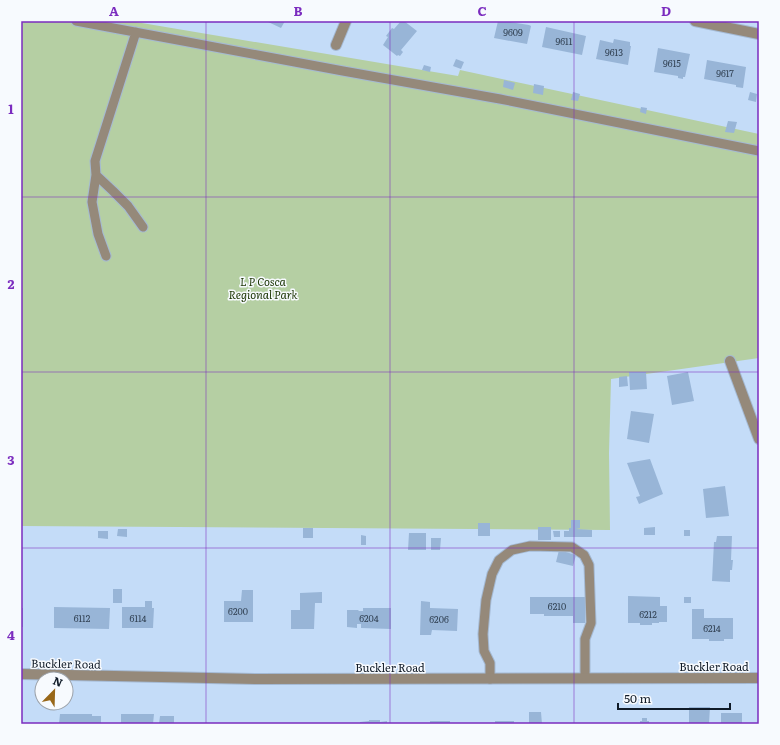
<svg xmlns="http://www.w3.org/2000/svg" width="780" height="745" viewBox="0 0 780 745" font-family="Literata,serif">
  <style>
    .green { fill: #b5cfa3 }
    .building { fill: #98b5d7 }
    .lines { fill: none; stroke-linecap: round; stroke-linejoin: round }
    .lane-casing { stroke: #a4b9d3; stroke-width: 11 }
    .street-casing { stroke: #a4b9d3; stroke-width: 12 }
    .lane { stroke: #95897a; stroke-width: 9 }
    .street { stroke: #95897a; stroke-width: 10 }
    .grid { fill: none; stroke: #7b2cbf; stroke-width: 1; stroke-opacity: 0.55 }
    .labels { text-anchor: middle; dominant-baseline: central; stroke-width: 3; stroke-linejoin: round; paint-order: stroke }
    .number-label { font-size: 9px; fill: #324254 }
    .park-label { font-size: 11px; font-style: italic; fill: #193300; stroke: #f7fafe }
    .street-label { font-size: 11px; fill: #101b28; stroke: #f7fafe }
    .neatline { fill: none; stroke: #7b2cbf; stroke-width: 1.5 }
    .grid-label { font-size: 13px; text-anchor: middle; font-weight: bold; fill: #7b2cbf }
  </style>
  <rect width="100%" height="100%" fill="#c4dcf8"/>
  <path class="green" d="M21,21H130L458,76L460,70L759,134V358L611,379L609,453L610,530L21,526Z"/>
  <path class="building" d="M266,21H285L281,28Z
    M401,21H404L417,31L401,50L403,52L400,56L398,55L397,56L383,45L388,37L386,36L392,28L394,29Z
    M498,21H504L529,25L531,26L527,44L494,38Z
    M546,27L586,36L582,55L542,47Z
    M614,39L630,42V46H631L628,65L596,59L600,40L613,43Z
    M658,48L690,54L685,77H683V79L678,78V76L654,72Z
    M456,59L464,62L461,69L453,66Z
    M707,60L746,67L743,88L736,87V85L704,79Z
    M424,65L431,67L430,72L422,70Z
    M504,80L515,83L513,90L503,87Z
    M534,84L544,86L543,95L533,93Z
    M573,92L580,94L578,101L571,100Z
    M750,92L757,94L756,102L748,100Z
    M641,107L647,108L646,114L640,112Z
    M728,121L737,122L734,133L725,132Z
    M629,372H646L647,389L630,390Z
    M688,372L694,401L672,405L667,376Z
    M627,376L628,386L619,387V377Z
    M631,411L654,414L649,443L627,439Z
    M650,459L663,494L639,504L636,497L640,496L627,463Z
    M725,486L729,516L706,518L703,489Z
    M571,520H580V528L576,529L592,530V537H564V531H569V528H571Z
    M478,523H490V536H478Z
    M538,527H551V540H538Z
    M655,527V535H644V528Z
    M303,528H313V538H303Z
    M118,529H127V537L117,536Z
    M684,530H690V536H684Z
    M98,531H108V539L98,538Z
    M553,531H560V537H554Z
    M409,533H426V550H408Z
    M361,535L366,536V545H361Z
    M717,536H732L731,560H733L732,570H730V582L712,581L714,542H716Z
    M431,538H441L440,550H431Z
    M559,550L576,555L573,566L556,562Z
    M113,589H122V603H113Z
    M242,590H253V622H224V601H241Z
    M322,592V603H315L314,629H291V610H300V593Z
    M628,596L660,597V606H667V622H659V623H652V625H640V623H628Z
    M530,597H585V623H573V616H544V614H530Z
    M684,597H691V603H684Z
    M145,601H152V608H154L153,628H122V607H145Z
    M421,601L430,602V608L458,609L457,631L432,630L431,635H420Z
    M54,607L110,608L109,629L54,628Z
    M21,608H23V627H21Z
    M363,608H391V629L361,628V624H357V628L347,627V610H359L358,611H363Z
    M692,609H704V618H733V639H724V641H709V639H692Z
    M689,707H710L709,724H689Z
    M529,712H541L542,724H529Z
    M721,713H742V724H721Z
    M60,714H92V716H101V724H59Z
    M121,714H154L153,724H121Z
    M160,716H174V724H159Z
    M642,718H647V721H649V724H640V721H642Z
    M369,720H380V722L387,721V724H360V722L369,721Z
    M430,721H450V724H430Z
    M495,721H514V724H495Z"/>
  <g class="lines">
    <defs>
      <path id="lane" d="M76,21L343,71L500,99L759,151
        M96,175L113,191L128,206L143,227
        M106,256L98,234L92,202L96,175L95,161L136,32
        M490,679V663L484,651L483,634L486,600L492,574L499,560L512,550L530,546L572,547L584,555L589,565L591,623L585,639V678"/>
      <path id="street" d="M695,21L759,34
        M336,45L346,21
        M730,361L759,439
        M21,674L255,679L759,678"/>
    </defs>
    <use href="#lane" class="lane-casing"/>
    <use href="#street" class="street-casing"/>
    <use href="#lane" class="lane"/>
    <use href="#street" class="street"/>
  </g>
  <path class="grid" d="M206,21V724M390,21V724M574,21V724M21,197H759M21,372H759M21,548H759"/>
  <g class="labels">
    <g class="number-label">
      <text x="513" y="32">9609</text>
      <text x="564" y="41">9611</text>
      <text x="614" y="52">9613</text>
      <text x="672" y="63">9615</text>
      <text x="725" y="73">9617</text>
      <text x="557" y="606">6210</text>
      <text x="238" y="611">6200</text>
      <text x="648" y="614">6212</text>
      <text x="82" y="618">6112</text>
      <text x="138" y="618">6114</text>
      <text x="369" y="618">6204</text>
      <text x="439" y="619">6206</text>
      <text x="712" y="628">6214</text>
    </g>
    <g class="park-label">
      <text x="263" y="281">L P Cosca<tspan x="263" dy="13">Regional Park</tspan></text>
    </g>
    <g class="street-label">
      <text transform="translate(66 663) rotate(1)">Buckler Road</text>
      <text x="714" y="666">Buckler Road</text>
      <text x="390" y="667">Buckler Road</text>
    </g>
  </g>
  <rect width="780" height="745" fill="none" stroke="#f7fafe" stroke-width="44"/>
  <g transform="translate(54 691) rotate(23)"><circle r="19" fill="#f7fafe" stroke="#9ba1a8"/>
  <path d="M0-3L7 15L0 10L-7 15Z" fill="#986719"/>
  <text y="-6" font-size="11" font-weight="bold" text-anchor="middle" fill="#101b28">N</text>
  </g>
  <path d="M618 703v6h112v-6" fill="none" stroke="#101b28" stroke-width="2"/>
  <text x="624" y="703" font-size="12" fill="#101b28" stroke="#f7fafe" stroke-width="3" paint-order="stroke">50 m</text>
  <rect x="22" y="22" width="736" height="701" class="neatline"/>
  <g class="grid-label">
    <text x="114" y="16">A</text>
    <text x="298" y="16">B</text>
    <text x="482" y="16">C</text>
    <text x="666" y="16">D</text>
    <text x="11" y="114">1</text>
    <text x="11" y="289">2</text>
    <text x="11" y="465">3</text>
    <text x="11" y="640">4</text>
  </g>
</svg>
